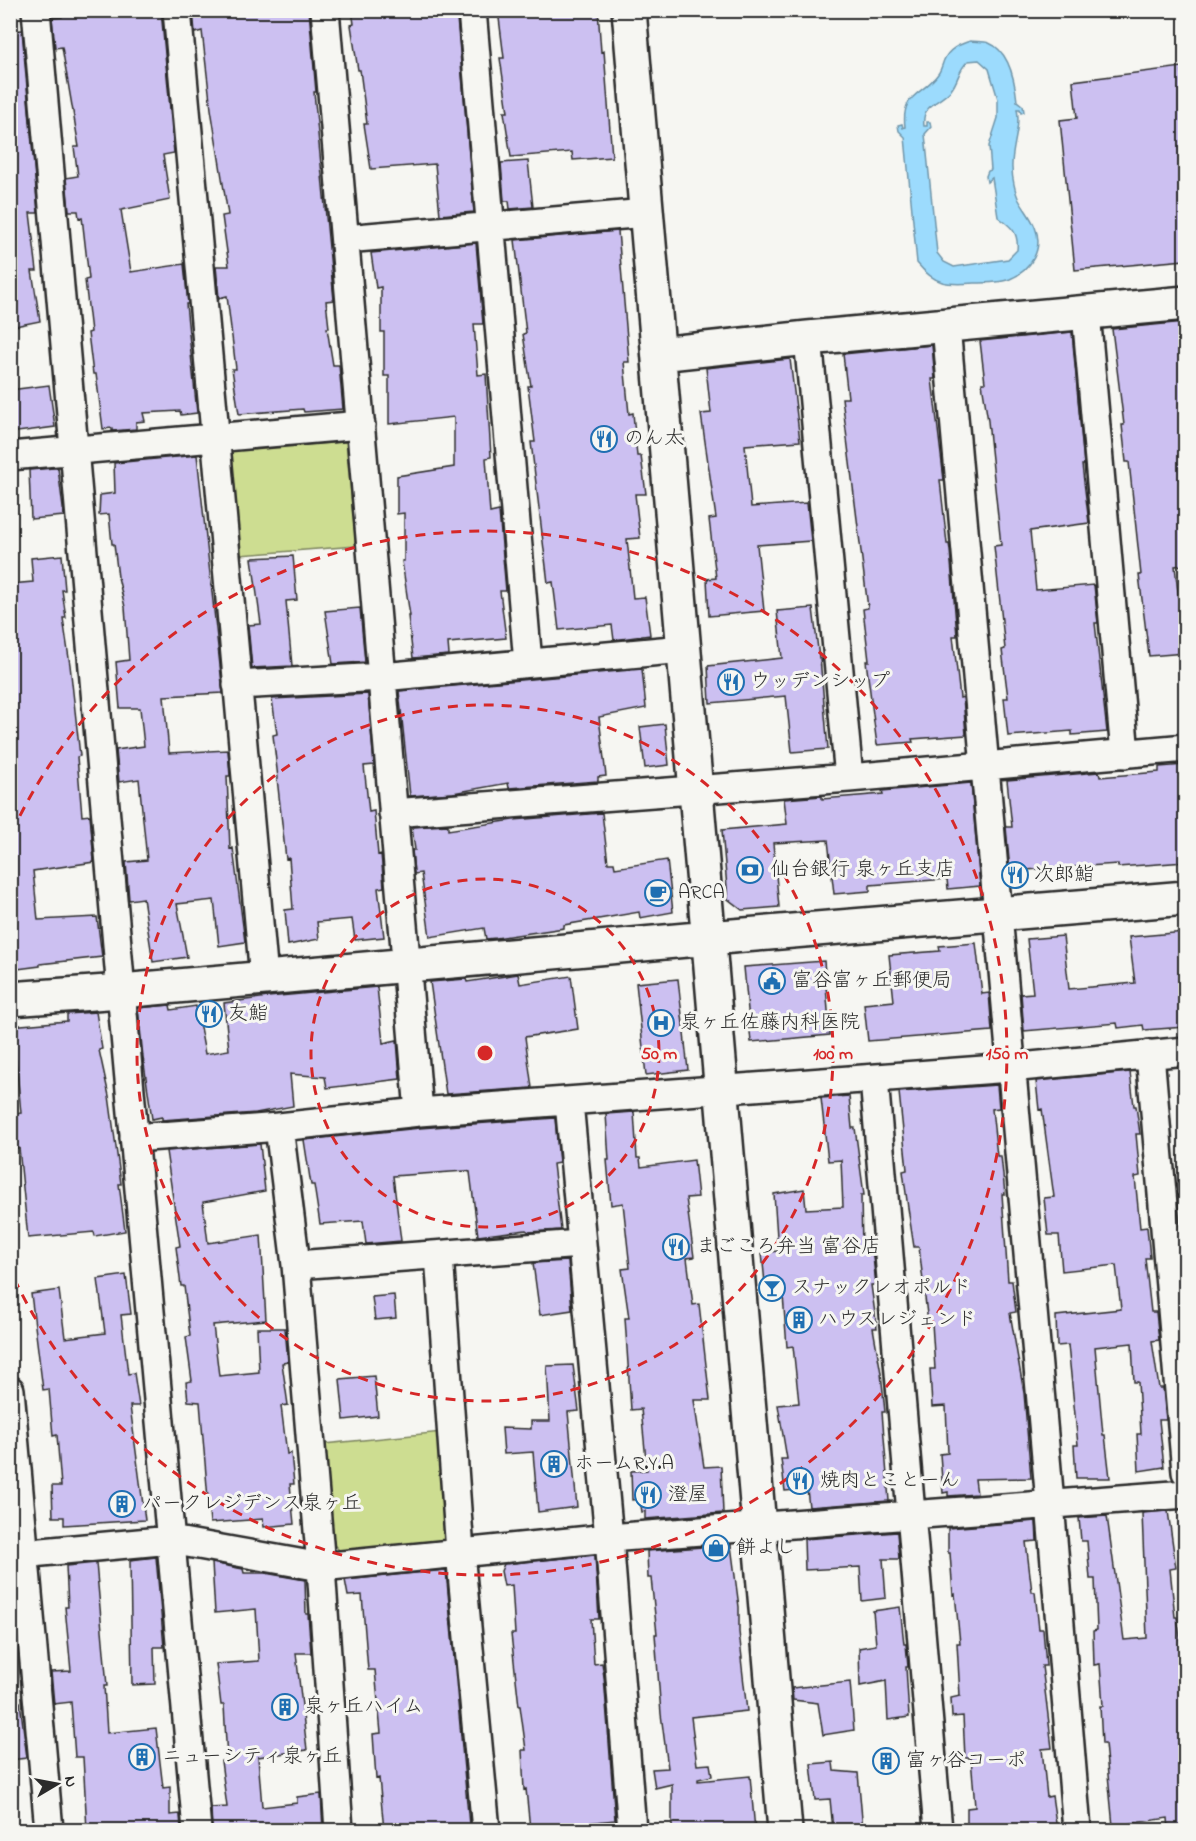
<svg xmlns="http://www.w3.org/2000/svg" width="1196" height="1841" viewBox="0 0 1196 1841" font-family="'Indie Flower','Klee One',sans-serif">
  <style>
    .green { fill: #cddd91; stroke: #7c845e; stroke-width: 1.5 }
    .water { fill: #9cdbfd; stroke: #6f95a9; stroke-width: 1.5; fill-rule: evenodd }
    .building { fill: #ccc0f1; stroke: #2b2b2b; stroke-width: 1.5 }
    .lines { fill: none; stroke-linecap: round; stroke-linejoin: round }
    .street-casing { stroke: #2b2b2b; stroke-width: 32 }
    .secondary-casing { stroke: #2b2b2b; stroke-width: 38 }
    .street { stroke: #f6f6f2; stroke-width: 27 }
    .secondary { stroke: #f6f6f2; stroke-width: 33 }
    .ring { fill: none; stroke: #d62828; stroke-width: 3; stroke-dasharray: 10 8 }
    .labels { text-anchor: middle; dominant-baseline: central; stroke-width: 6; stroke-linejoin: round; paint-order: stroke }
    .poi-label { font-size: 20px; fill: #2b2b2b; stroke: #f6f6f2; text-anchor: start }
    .centre { fill: #d62828; stroke: #f6f6f2; stroke-width: 3 }
    .ring-label { font-size: 18px; text-anchor: middle; font-weight: bold; fill: #d62828; stroke: #f6f6f2; stroke-width: 6; stroke-linejoin: round; paint-order: stroke }
  </style>
  <rect width="100%" height="100%" fill="#f6f6f2"/>
  <filter id="ink" filterUnits="userSpaceOnUse"><feTurbulence type="fractalNoise" baseFrequency=".0167" numOctaves="2"/><feDisplacementMap in="SourceGraphic" scale="12" xChannelSelector="R" yChannelSelector="G"/><feConvolveMatrix kernelMatrix="1 2 1 2 8 2 1 2 1" color-interpolation-filters="sRGB"/></filter>
  <g filter="url(#ink)">
    <path class="green" d="M346,442L356,546L239,555L229,450Z
      M442,1432L450,1521L443,1545L342,1553L327,1538L324,1444Z"/>
    <path class="water" d="M970,41C975,42 984,41 989,43C1009,51 1015,82 1017,101L1023,106L1024,112L1021,113L1020,109H1017C1021,128 1011,149 1012,168C1012,177 1015,192 1019,200C1024,209 1031,217 1035,227C1044,249 1031,270 1010,279C1000,283 985,283 974,283C947,285 935,285 917,263L905,137L899,131L898,125L902,124L903,128L905,127C901,93 922,96 938,74C941,70 942,65 944,60C949,49 958,45 970,41ZM979,60L989,69L998,99V118L989,146L991,170L988,171L986,176L987,182L992,178L998,217C1012,227 1019,233 1017,250L1008,259L954,267L944,262L937,253L925,134L931,127L930,122H927V126H924C921,104 940,103 951,90C959,80 958,70 968,61Z"/>
    <path class="building" d="M61,10H161L174,153L163,155L170,200L121,210L131,272L184,264L188,304H186L197,413L181,415L180,411L143,413L145,421L136,422V429L112,431V428L103,429L96,374H93L88,333L91,332L85,280L89,279L82,217L79,218L78,211H69L66,178L78,176L74,147H79L62,47L55,48L52,18L62,17Z
      M193,10H309L316,92H314L334,300L326,301L329,328H327L333,365H339L343,409L304,412L303,409L239,414L232,369H236L227,296L219,298L216,266H229L222,216L228,215L211,109L202,31L195,33Z
      M352,10H451V18H457L474,212L440,215L435,164L371,169L364,124H367L360,70H358L351,25L354,24Z
      M498,10H598L601,52L604,51L612,157L573,160L572,152L511,157L504,112H508L500,58H504Z
      M22,30L38,213H30L37,271H32L40,321L10,327V31Z
      M1182,67L1185,104V260L1075,270L1060,120L1077,118L1073,81Z
      M528,161L533,207L510,209L509,201H504L501,163Z
      M618,231L629,362H624L629,414L633,413L637,456H641L646,494H635L640,538L627,539L633,598L645,597L650,635L614,640L612,625L559,630L553,582L548,583L531,442H535L528,386H531L523,334L526,333L515,240Z
      M476,243L483,324H474L478,375L486,374L491,457L486,458L490,513L499,511L506,591H500L506,638L448,643L449,655L413,658L408,616H410L402,561H404V513L397,514V476L454,467V417L389,424V376H384V332H381V287L376,288L371,253Z
      M1185,322V565L1175,566L1185,653L1149,656L1139,575H1141L1129,462H1126L1122,425H1124L1112,329Z
      M1072,332L1084,465H1082L1089,523L1030,531L1036,590L1094,585L1098,623H1095L1107,732L1072,735V731L1008,736L1004,698H1008L1002,650L1005,649L994,546L1001,545L988,421L982,383H985L980,341Z
      M932,345L935,379H932L944,480H940L947,544H949L950,550L957,636H953L960,698L963,697L966,735L912,739L913,742L877,745L866,661H869L863,609L868,608L842,398H848L843,354Z
      M790,359L800,441L745,445L751,507L807,503L811,541L757,545L764,611L709,616L707,579L716,578L709,519L716,518L701,414L711,413L706,368Z
      M49,385L55,427L10,433V390Z
      M197,455L223,693L164,696L169,753L228,750L230,776H227L230,849L233,848L245,942L219,946L214,900L177,904L187,957L153,962L143,898L129,900L126,862L147,860L139,779L119,782L116,750L144,746L140,708H120L116,662L129,660L125,607L118,577L114,544H112L109,514L99,515L100,495L115,493L114,463Z
      M54,468H58L64,516L31,519L29,470Z
      M62,555L65,590H62L66,618H63L70,665L80,756L77,757L82,816L90,815L94,862L33,871L38,920L97,917L102,957L40,964V966L10,970V584L33,582L31,558Z
      M293,556L297,600L286,601L292,666L252,668L248,625L261,624L252,558Z
      M360,608L365,662L333,664L325,611Z
      M813,608L819,658H820L828,749L792,752L786,696L710,703L708,666L782,658L777,611Z
      M642,669L646,708L599,717L606,776L598,777V781L509,788L508,783L453,793L410,796L399,691Z
      M368,694L374,765L364,766L369,812L374,811L378,855L381,854L384,887L378,888L384,937L355,940L352,919L317,922L319,939L288,945L285,910L293,909L289,858L286,859L277,778H278L273,735L277,734L272,699Z
      M665,724L669,765L645,768L640,727Z
      M1185,765V862L1118,867V864L1010,871L1006,827H1012L1007,780L1099,772L1100,777L1159,772V767Z
      M971,783L980,886L948,889L947,879L870,885V891L834,894L828,840L773,843L779,907L742,910L728,899L722,830L787,824L784,799L822,796V799L883,794L882,791Z
      M602,813L608,863H614L615,868L667,860L673,912L640,918L639,912L564,925V928L496,938L486,939L484,928L430,937L421,873L414,874L412,850H415L412,827L448,825V830L513,820Z
      M1185,932V1027L1144,1030L1143,1025L1118,1028L1117,1023L1024,1031L1021,994L1033,993L1027,939L1063,936L1069,989L1135,983L1129,937Z
      M976,943L982,994L989,993L992,1031L868,1041L864,1004L894,1001L889,955L940,951L939,946Z
      M824,961L830,1035L751,1042L744,967Z
      M518,974L520,984L571,976L578,1029L525,1037L532,1088L446,1094L430,982L466,979L467,982Z
      M678,979L688,1070L646,1075L636,983Z
      M377,987L383,1043L397,1040L400,1079L327,1088L325,1077L290,1074L293,1106L256,1113L162,1120V1117L152,1119L143,1057L138,1008L170,1005L171,1010L196,1006L205,1054L229,1050L224,1003L268,997Z
      M96,1012L102,1049L99,1050L109,1096L121,1184H119L125,1231L95,1236L94,1232L28,1238L19,1148H16L12,1114L21,1113L16,1060L10,1061V1026L67,1021V1014Z
      M1130,1072L1134,1106H1136L1140,1134H1136L1140,1176L1135,1177L1140,1228L1147,1227L1150,1258H1145L1151,1312H1156L1159,1340L1152,1341L1159,1388H1163L1166,1420H1159L1164,1467L1139,1471L1137,1434H1141L1138,1382H1134L1132,1343L1095,1347L1103,1435H1105L1110,1478H1076L1074,1445H1078L1068,1345L1057,1346L1056,1316L1121,1309L1116,1265L1062,1271L1059,1235H1048L1044,1198L1054,1197L1042,1109L1039,1110L1036,1081Z
      M997,1085L999,1108L992,1109L997,1156H1001L1005,1194H1002L1008,1281H1012L1016,1312L1010,1313L1024,1393L1031,1478L975,1479L977,1494L948,1496V1492L943,1493L940,1454L948,1453L946,1406L932,1407L930,1369H935L932,1323H928L919,1247H914L908,1208L903,1171L907,1170L899,1092Z
      M849,1096L852,1128H855L864,1195H861L862,1250L872,1249L874,1266L876,1285H871L877,1328H873L881,1373L885,1412H882L889,1501L809,1507L807,1489L785,1491L781,1459H787L778,1405L799,1403L793,1346L787,1347L782,1282L765,1283L762,1253L778,1251L774,1194L804,1189L806,1209L843,1207L841,1160L828,1161L821,1098Z
      M634,1112L637,1158H640L641,1167L694,1160L698,1197L686,1198L694,1257L687,1258L693,1305L699,1304L710,1400H694L704,1467L721,1466L723,1513L645,1519V1511L642,1512L640,1499L632,1500L631,1471L647,1470L641,1409L631,1410L625,1318H629L622,1269L630,1268L623,1203L611,1205L607,1160H609L606,1114Z
      M555,1118L559,1163L553,1164L561,1230L529,1232L526,1230L478,1236L470,1172L465,1171L393,1176L401,1241L366,1244L363,1221L320,1224L314,1185H311L304,1140L420,1128Z
      M260,1144L265,1191L203,1202L208,1243L261,1235L266,1320L213,1325L219,1376L259,1372L257,1328H285L288,1362L282,1363L288,1405L281,1406L287,1454L291,1453L294,1484H290L294,1524L264,1527L263,1519L210,1523L200,1402L188,1401L186,1382L192,1381L186,1337L190,1336L184,1286H181L176,1247L180,1246L166,1151Z
      M568,1261L572,1310L540,1315L533,1263Z
      M126,1275L131,1314L121,1315L128,1374L134,1373L139,1406H130L145,1520L64,1525V1517H53L52,1486H61L57,1435L53,1436L49,1389L43,1390L31,1294L59,1290L65,1338L105,1333L98,1279Z
      M394,1295L396,1318L375,1320L372,1297Z
      M573,1365L579,1411L568,1412L577,1507L538,1512L533,1452L504,1454L502,1428L531,1429V1421H550L547,1366Z
      M374,1376L378,1416L344,1420L340,1379Z
      M1168,1511L1176,1568L1170,1569L1175,1617H1177L1185,1671V1734H1181L1185,1769V1830H1169L1168,1818L1113,1826L1105,1744H1102L1100,1706H1103L1100,1664L1094,1665L1093,1631L1097,1630L1095,1579H1090L1087,1541H1081L1079,1518L1107,1516L1124,1640L1147,1638L1142,1513Z
      M1036,1521L1037,1541L1026,1542L1032,1592H1035L1039,1629H1043L1046,1666H1042L1052,1748L1042,1749L1047,1797L1052,1796L1057,1830H967V1808L975,1807L971,1758H965L963,1716L952,1717L951,1698L960,1696L957,1643H960L955,1594L953,1595L950,1553H948V1528Z
      M897,1532L899,1559H883L886,1598L862,1601L860,1567L805,1570L804,1539Z
      M731,1545L739,1607V1632L742,1658H741L747,1711L691,1717L697,1765L710,1764L712,1776L698,1779V1781L750,1776L755,1830H672V1784L655,1788L652,1769L668,1768L661,1714L655,1634H657L651,1578H648L647,1551Z
      M595,1555L599,1619H591L594,1664L602,1663L604,1677L615,1820L530,1829L526,1789L524,1790L522,1750H526L520,1706H519L511,1634H515L512,1585L504,1586L501,1571L504,1564Z
      M156,1557L164,1647H154L155,1684L132,1685L130,1560Z
      M96,1563L107,1686H104L107,1733L156,1728L163,1788L170,1787V1815L180,1814L181,1830H87L83,1757H75L71,1702L54,1704L51,1672L71,1671L65,1607H68L66,1566Z
      M212,1563L243,1569L244,1573H265L305,1580L306,1614H308L311,1653H296L307,1750L258,1757L262,1807L297,1803V1797L321,1794L323,1830H212L211,1808L227,1807L221,1761L227,1760L224,1705H221L216,1664L259,1661L256,1609L215,1613Z
      M446,1570L469,1825L426,1830H384L379,1778L376,1779L373,1734L381,1733L375,1670H368L362,1595L348,1596L345,1580Z
      M900,1607L904,1644H906L908,1667H906L909,1717L888,1720L886,1681L860,1686L859,1648L876,1645L873,1611Z
      M850,1682L854,1730L823,1735L818,1703L793,1700L792,1688Z
      M10,1702H20L27,1758L10,1760Z
      M833,1762L834,1771L858,1773L863,1830H833L830,1799L815,1800L811,1764Z"/>
    <g class="lines">
      <defs>
        <path id="street" d="M36,10L121,991L197,1830
          M177,10L264,978
          M325,10L419,1112
          M472,10L528,663
          M345,239L646,213
          M1086,313L1125,754
          M946,326L1050,1503L1077,1830
          M808,338L849,778
          M10,456L361,425
          M237,685L382,677L683,649
          M393,813L849,778L1186,748
          M1150,1054L1186,1472
          M874,1079L938,1830
          M569,1102L609,1538L632,1830
          M279,1127L296,1265L321,1567L339,1830
          M134,1138L279,1127L419,1112L1010,1068L1186,1051
          M439,1255L460,1552L486,1830
          M296,1265L581,1244
          M10,1390L49,1830
          M10,1555L171,1540L321,1567L609,1538L1186,1494"/>
        <path id="secondary" d="M629,10L785,1830
          M659,354L808,338L1186,303
          M10,999L121,991L709,938L1186,898"/>
      </defs>
      <use href="#street" class="street-casing"/>
      <use href="#secondary" class="secondary-casing"/>
      <use href="#street" class="street"/>
      <use href="#secondary" class="secondary"/>
    </g>
  </g>
  <g class="ring">
    <circle cx="485" cy="1053" r="174"/>
    <circle cx="485" cy="1053" r="348"/>
    <path d="M12 832A522 522 0 1 1 12 1274"/>
  </g>
  <defs>
    <symbol id="restaurant-ring" viewBox="-11 -11 22 22"><circle r="9.5" fill="#f6f6f2" stroke="#1f6fb2" stroke-width="1.5"/><path d="M-5-6h1v4h1v-4h1v4h1v-4h1v5L-1.5 .5V6h-2V.5L-5-1ZM5-6V6H3V1.5H1.5Q1.5-4 5-6Z" fill="#1f6fb2"/></symbol>
    <symbol id="bank-ring" viewBox="-11 -11 22 22"><circle r="9.5" fill="#f6f6f2" stroke="#1f6fb2" stroke-width="1.5"/><path d="M-6-4H6V4H-6ZM0-2.3a2.3 2.3 0 1 0 0 4.6a2.3 2.3 0 1 0 0-4.6Z" fill="#1f6fb2"/></symbol>
    <symbol id="cafe-ring" viewBox="-11 -11 22 22"><circle r="9.5" fill="#f6f6f2" stroke="#1f6fb2" stroke-width="1.5"/><path d="M-5.5-4.5H6V0H3Q3 3.5 0 3.5H-2.5Q-5.5 3.5-5.5 0ZM3-3.2v2h1.7v-2ZM-6 4.5H4V6H-6Z" fill="#1f6fb2"/></symbol>
    <symbol id="civic-ring" viewBox="-11 -11 22 22"><circle r="9.5" fill="#f6f6f2" stroke="#1f6fb2" stroke-width="1.5"/><path d="M-.6-6.5H3V-4.5H.6V-3L4-1V1h2V6H-6V1h2V-1L-.6-3ZM-1.2 2.5V6h2.4V2.5Z" fill="#1f6fb2"/></symbol>
    <symbol id="hospital-ring" viewBox="-11 -11 22 22"><circle r="9.5" fill="#f6f6f2" stroke="#1f6fb2" stroke-width="1.5"/><path d="M-5-5h3v3.5h4V-5h3V5h-3V1.5h-4V5h-3Z" fill="#1f6fb2"/></symbol>
    <symbol id="bar-ring" viewBox="-11 -11 22 22"><circle r="9.5" fill="#f6f6f2" stroke="#1f6fb2" stroke-width="1.5"/><path d="M-6-5H6L.8 .8V4.5H3.5V6h-7V4.5H-.8V.8Z" fill="#1f6fb2"/></symbol>
    <symbol id="building-ring" viewBox="-11 -11 22 22"><circle r="9.5" fill="#f6f6f2" stroke="#1f6fb2" stroke-width="1.5"/><path d="M-4-6H4V6H1V3H-1V6H-4ZM-2.5-4.3h1.7v1.8h-1.7ZM.8-4.3h1.7v1.8H.8ZM-2.5-1h1.7V.8h-1.7ZM.8-1h1.7V.8H.8Z" fill="#1f6fb2"/></symbol>
    <symbol id="shop-ring" viewBox="-11 -11 22 22"><circle r="9.5" fill="#f6f6f2" stroke="#1f6fb2" stroke-width="1.5"/><path d="M-5-2.5h2.3a2.7 3.5 0 0 1 5.4 0H5L5.5 6h-11ZM-1.5-2.5h3a1.5 2.3 0 0 0-3 0Z" fill="#1f6fb2"/></symbol>
  </defs>
  <g fill-rule="evenodd">
    <use href="#restaurant-ring" x="589" y="424" width="30" height="30"/>
    <use href="#restaurant-ring" x="716" y="667" width="30" height="30"/>
    <use href="#bank-ring" x="735" y="855" width="30" height="30"/>
    <use href="#restaurant-ring" x="1000" y="860" width="30" height="30"/>
    <use href="#cafe-ring" x="643" y="878" width="30" height="30"/>
    <use href="#civic-ring" x="757" y="966" width="30" height="30"/>
    <use href="#restaurant-ring" x="194" y="999" width="30" height="30"/>
    <use href="#hospital-ring" x="646" y="1008" width="30" height="30"/>
    <use href="#restaurant-ring" x="661" y="1232" width="30" height="30"/>
    <use href="#bar-ring" x="757" y="1273" width="30" height="30"/>
    <use href="#building-ring" x="784" y="1305" width="30" height="30"/>
    <use href="#building-ring" x="539" y="1449" width="30" height="30"/>
    <use href="#restaurant-ring" x="785" y="1466" width="30" height="30"/>
    <use href="#restaurant-ring" x="633" y="1480" width="30" height="30"/>
    <use href="#building-ring" x="107" y="1489" width="30" height="30"/>
    <use href="#shop-ring" x="701" y="1533" width="30" height="30"/>
    <use href="#building-ring" x="270" y="1692" width="30" height="30"/>
    <use href="#building-ring" x="127" y="1742" width="30" height="30"/>
    <use href="#building-ring" x="871" y="1746" width="30" height="30"/>
  </g>
  <g class="labels">
    <g class="poi-label">
      <text x="624" y="439">のん太</text>
      <text x="750" y="682">ウッデンシップ</text>
      <text x="770" y="870">仙台銀行 泉ヶ丘支店</text>
      <text x="1034" y="875">次郎鮨</text>
      <text x="678" y="893">ARCA</text>
      <text x="792" y="981">富谷富ヶ丘郵便局</text>
      <text x="228" y="1014">友鮨</text>
      <text x="680" y="1023">泉ヶ丘佐藤内科医院</text>
      <text x="696" y="1247">まごころ弁当 富谷店</text>
      <text x="792" y="1288">スナックレオポルド</text>
      <text x="818" y="1320">ハウスレジェンド</text>
      <text x="574" y="1464">ホームR.Y.A</text>
      <text x="820" y="1481">焼肉とことーん</text>
      <text x="668" y="1495">澄屋</text>
      <text x="142" y="1504">パークレジデンス泉ヶ丘</text>
      <text x="736" y="1548">餅よし</text>
      <text x="304" y="1707">泉ヶ丘ハイム</text>
      <text x="162" y="1757">ニューシティ泉ヶ丘</text>
      <text x="906" y="1761">富ヶ谷コーポ</text>
    </g>
  </g>
  <circle cx="485" cy="1053" r="9" class="centre"/>
  <g class="ring-label">
    <text x="659" y="1059">50 m</text>
    <text x="833" y="1059">100 m</text>
    <text x="1007" y="1059">150 m</text>
  </g>
  <rect width="1196" height="1841" fill="none" stroke="#f6f6f2" stroke-width="36"/>
  <rect x="18" y="18" width="1160" height="1805" fill="none" stroke="#2b2b2b" stroke-width="2" filter="url(#ink)"/>
  <g transform="translate(57 1784) rotate(80)" stroke="#f6f6f2" stroke-width="4.5" paint-order="stroke">
  <path d="M0-4.5L10 22L0 15L-10 22Z" fill="#2b2b2b"/>
  <text y="-9" font-size="16" font-weight="bold" text-anchor="middle" fill="#2b2b2b">N</text>
  </g>
</svg>
